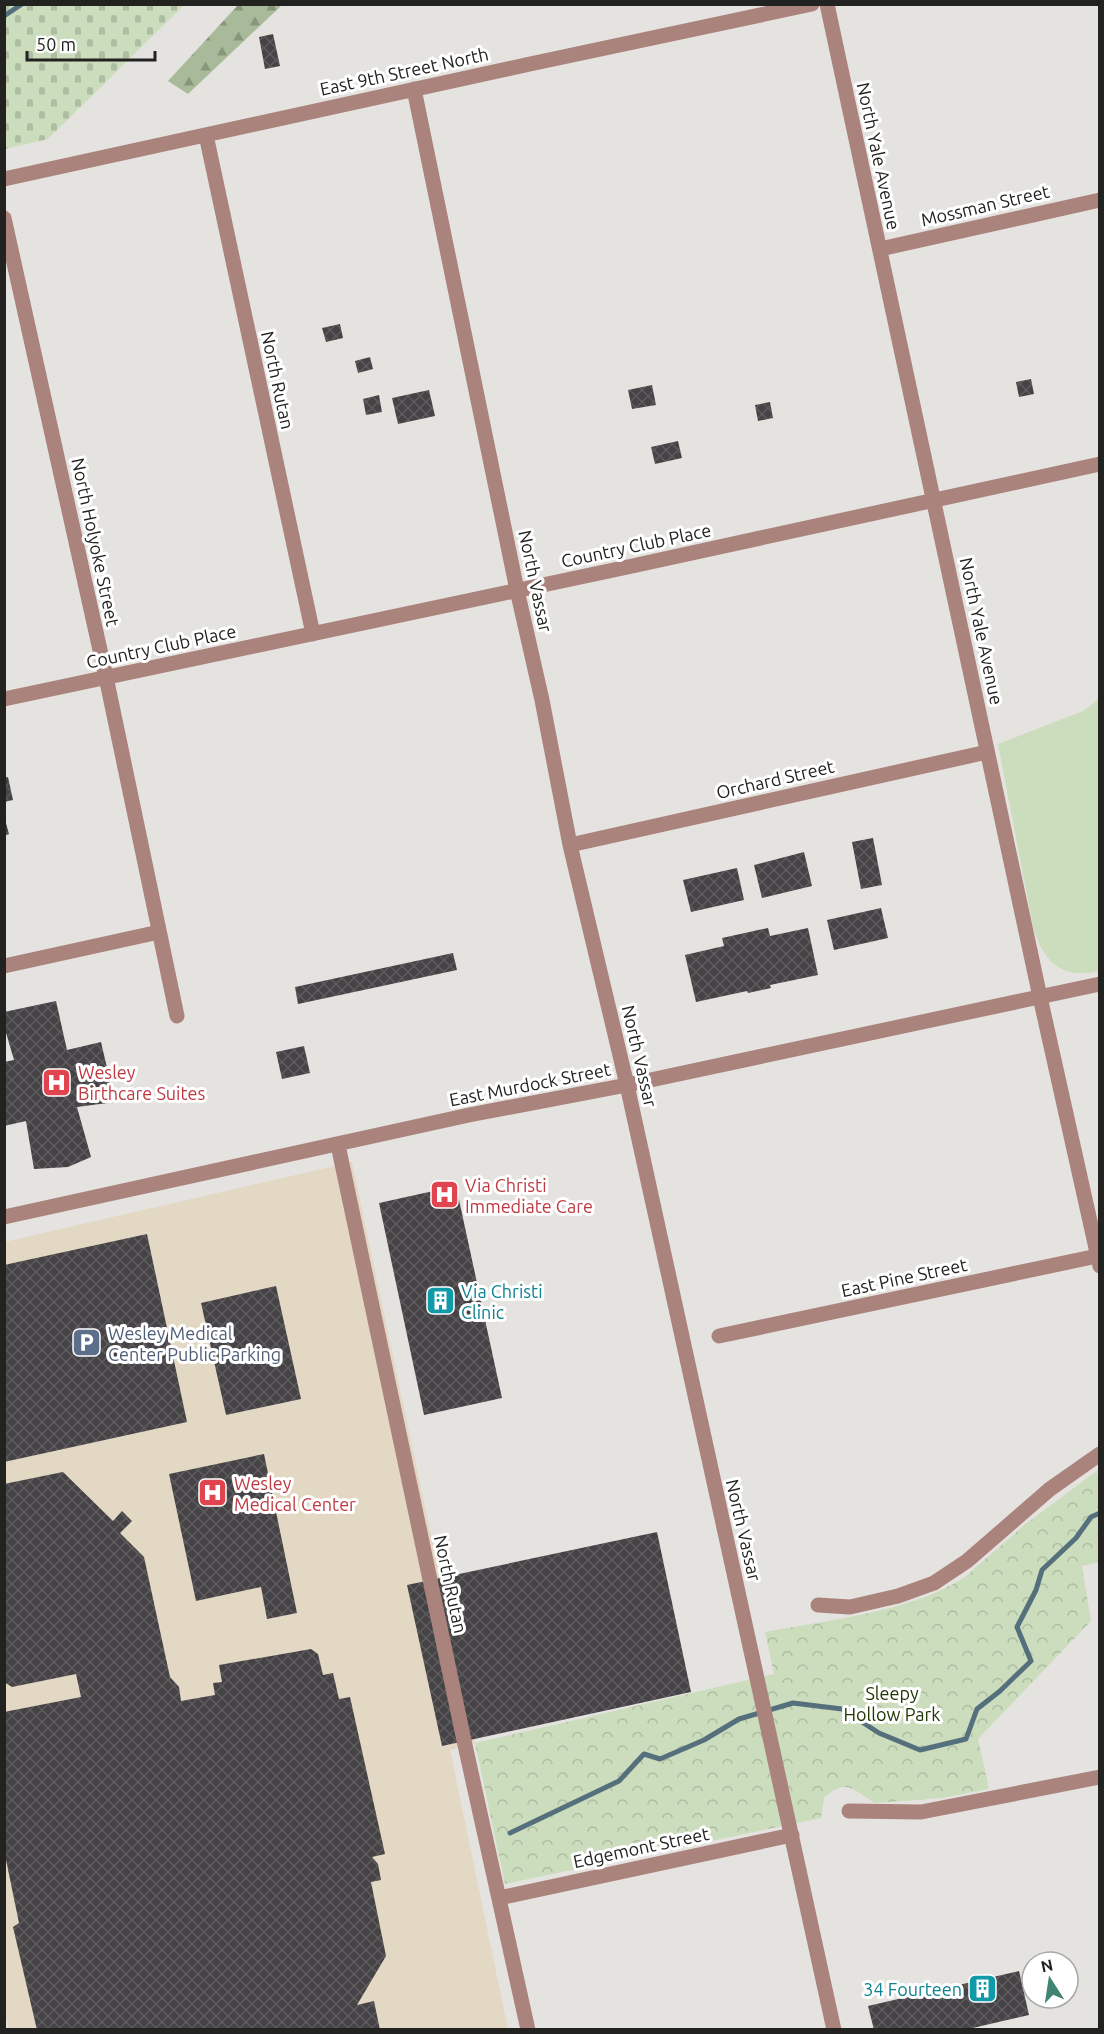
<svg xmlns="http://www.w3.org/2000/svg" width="1104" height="2034" viewBox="0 0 1104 2034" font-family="Ubuntu,sans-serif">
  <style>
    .medical { fill: #e3d8c4 }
    .grass { fill: #cbddbd }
    .forest { fill: url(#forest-firs) }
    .cemetery { fill: url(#cemetery-stones) }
    .park { fill: url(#park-crowns) }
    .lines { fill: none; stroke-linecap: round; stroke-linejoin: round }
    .stream { stroke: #55707c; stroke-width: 5 }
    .building { fill: url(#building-cross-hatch) }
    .minor { stroke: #ab837d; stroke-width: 15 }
    .labels { text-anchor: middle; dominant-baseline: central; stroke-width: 6; stroke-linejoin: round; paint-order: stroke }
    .street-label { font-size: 18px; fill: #222221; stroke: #fff }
    .health-label { font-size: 18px; fill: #be3a42; stroke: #fff; text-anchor: start }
    .culture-label { font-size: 18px; fill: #0d838f; stroke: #fff; text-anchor: start }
    .service-label { font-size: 18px; fill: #4e5e75; stroke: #fff; text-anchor: start }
    .park-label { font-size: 18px; fill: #203703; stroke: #fff }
  </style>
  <defs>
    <pattern id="forest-firs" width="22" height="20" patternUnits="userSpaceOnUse" patternTransform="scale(1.5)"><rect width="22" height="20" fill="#a8ba99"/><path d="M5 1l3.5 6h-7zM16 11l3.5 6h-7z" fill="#88977c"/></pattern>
    <pattern id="cemetery-stones" width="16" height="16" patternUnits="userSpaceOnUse" patternTransform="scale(1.5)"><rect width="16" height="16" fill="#cbddbd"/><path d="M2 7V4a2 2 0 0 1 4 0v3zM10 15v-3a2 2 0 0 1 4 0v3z" fill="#aebda2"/></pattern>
    <pattern id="park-crowns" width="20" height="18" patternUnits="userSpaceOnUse" patternTransform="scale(1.5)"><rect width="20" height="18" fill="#cbddbd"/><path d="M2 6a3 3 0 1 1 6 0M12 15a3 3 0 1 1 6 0" fill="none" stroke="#aebda2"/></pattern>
    <pattern id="building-cross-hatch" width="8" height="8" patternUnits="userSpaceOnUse" patternTransform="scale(1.5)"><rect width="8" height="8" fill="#454345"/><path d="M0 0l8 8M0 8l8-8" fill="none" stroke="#5d5b5d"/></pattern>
  </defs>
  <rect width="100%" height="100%" fill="#e5e3e0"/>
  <path class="medical" d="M352,1162L475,1743L450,1750L508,2029H9L4,2010V1242Z"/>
  <path class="grass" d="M1099,699V971C1061,980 1043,961 1033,927L998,744L1083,711Z"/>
  <path class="forest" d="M238,5H282L188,94L168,81Z"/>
  <path class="cemetery" d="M4,5L5,4L184,5L48,139L5,149Z"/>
  <path class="park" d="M1099,1469V1562L1082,1566L1091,1621L978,1739L989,1789L942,1798L875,1803C853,1790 847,1777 824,1798L821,1818L505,1884L475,1743L774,1674L765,1632C827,1620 914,1612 966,1576L1023,1526Z"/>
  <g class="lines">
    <path class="stream" d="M4,16L22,4
      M510,1833L619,1781L644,1754L660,1759L704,1740L739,1719L793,1703L842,1709L879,1733L920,1750L966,1739L977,1709L1000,1691L1031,1661L1017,1627L1036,1590L1042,1570L1076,1538L1091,1517L1100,1513"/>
  </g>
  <path class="building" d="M273,34L280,66L265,69L259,37Z
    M340,324L343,338L326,342L322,328Z
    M370,357L373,369L358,373L355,361Z
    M1031,379L1034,394L1019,397L1016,382Z
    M652,385L656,405L632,409L628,390Z
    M429,390L435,416L398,424L392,398Z
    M379,395L382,412L366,415L363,399Z
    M770,402L773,418L758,421L755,405Z
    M678,441L682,458L655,464L651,447Z
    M8,777L13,800L4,802V778Z
    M4,816L9,834L4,836Z
    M873,838L882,885L861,889L852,842Z
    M804,852L812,886L762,898L754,865Z
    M737,868L744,900L691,912L683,880Z
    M881,908L888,938L834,950L827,920Z
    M768,928L770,936L808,928L818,975L770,985L771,988L748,993L747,991L696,1002L685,955L724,946L722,938Z
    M453,953L457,970L298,1004L295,987Z
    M56,1001L67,1050L101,1042L115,1102L77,1107L91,1157L68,1167L34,1169L26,1121L4,1126V1062L14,1060L4,1026V1012Z
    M304,1046L310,1073L282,1079L276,1052Z
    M456,1186L502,1398L424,1415L379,1203Z
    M147,1234L187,1422L4,1462V1265Z
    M276,1286L301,1399L226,1415L201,1303Z
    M264,1454L297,1613L267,1619L261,1587L196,1601L169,1474Z
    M63,1472L113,1521L122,1511L132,1521L120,1533L144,1557L170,1677L179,1687L181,1701L215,1695L213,1683L222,1682L219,1665L311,1649L318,1654L323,1675L333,1673L339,1699L350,1697L385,1854L372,1857L378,1864L381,1880L371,1882L386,1956L357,2005L374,2001L380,2030H37L13,1927L19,1923L4,1850V1769L6,1768L4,1758V1712L81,1697L76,1674L12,1687L4,1682V1484Z
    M657,1532L691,1692L442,1746L407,1585Z
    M1019,1971L1029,2015L964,2030H874L868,2006Z"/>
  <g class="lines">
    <path class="minor" d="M827,4L1040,997L1100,1266
      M414,89L517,590L542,700L570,845L627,1085L834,2030
      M206,135L313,634
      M4,179L530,64L812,4
      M4,218L106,677L177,1016
      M880,249L1100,200
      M4,699L623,568L1100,464
      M570,845L987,752
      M4,966L159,932
      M338,1145L465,1745L528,2030
      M4,1217L469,1115L627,1085L1100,984
      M719,1336L1097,1256
      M818,1605L850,1607L898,1596L934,1583L967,1561L1050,1489L1100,1454
      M849,1811L921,1812L1100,1777
      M499,1898L792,1835"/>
  </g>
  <defs>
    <symbol id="hospital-square" viewBox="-11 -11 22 22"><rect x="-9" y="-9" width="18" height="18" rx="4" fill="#e0444e" stroke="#fff"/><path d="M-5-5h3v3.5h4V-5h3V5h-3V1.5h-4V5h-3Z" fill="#fff"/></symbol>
    <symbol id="building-square" viewBox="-11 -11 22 22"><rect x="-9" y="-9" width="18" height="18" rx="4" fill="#0f9aa8" stroke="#fff"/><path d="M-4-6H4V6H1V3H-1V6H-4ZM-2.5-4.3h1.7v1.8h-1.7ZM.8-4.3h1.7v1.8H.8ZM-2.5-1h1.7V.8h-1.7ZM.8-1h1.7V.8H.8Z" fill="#fff"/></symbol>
    <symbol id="parking-square" viewBox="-11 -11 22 22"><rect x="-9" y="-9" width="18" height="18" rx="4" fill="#5c6f8a" stroke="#fff"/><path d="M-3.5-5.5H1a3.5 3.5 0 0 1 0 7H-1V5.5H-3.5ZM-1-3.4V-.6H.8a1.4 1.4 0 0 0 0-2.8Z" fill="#fff"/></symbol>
  </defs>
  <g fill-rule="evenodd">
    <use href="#hospital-square" x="40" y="1066" width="33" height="33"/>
    <use href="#hospital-square" x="428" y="1178" width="33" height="33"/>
    <use href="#building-square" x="424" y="1284" width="33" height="33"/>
    <use href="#parking-square" x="70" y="1326" width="33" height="33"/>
    <use href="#hospital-square" x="196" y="1476" width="33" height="33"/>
    <use href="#building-square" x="966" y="1972" width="33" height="33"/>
  </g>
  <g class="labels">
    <g class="street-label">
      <text transform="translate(404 71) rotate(-12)">East 9th Street North</text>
      <text transform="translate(879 156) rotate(78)">North Yale Avenue</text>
      <text transform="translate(985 205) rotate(-13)">Mossman Street</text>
      <text transform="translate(278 380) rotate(78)">North Rutan</text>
      <text transform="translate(96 542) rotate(78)">North Holyoke Street</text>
      <text transform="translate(636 545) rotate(-12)">Country Club Place</text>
      <text transform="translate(536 581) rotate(78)">North Vassar</text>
      <text transform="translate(982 631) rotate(78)">North Yale Avenue</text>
      <text transform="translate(161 646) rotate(-12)">Country Club Place</text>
      <text transform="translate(775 779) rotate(-13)">Orchard Street</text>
      <text transform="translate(640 1056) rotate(77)">North Vassar</text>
      <text transform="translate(530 1084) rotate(-11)">East Murdock Street</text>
      <text transform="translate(904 1277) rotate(-12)">East Pine Street</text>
      <text transform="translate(744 1530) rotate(77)">North Vassar</text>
      <text transform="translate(451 1584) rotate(78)">North Rutan</text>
      <text transform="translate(641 1847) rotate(-12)">Edgemont Street</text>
    </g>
    <g class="health-label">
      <text x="78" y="1072">Wesley<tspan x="78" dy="21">Birthcare Suites</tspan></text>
      <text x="465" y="1185">Via Christi<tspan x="465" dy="21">Immediate Care</tspan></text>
      <text x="234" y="1483">Wesley<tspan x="234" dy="21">Medical Center</tspan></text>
    </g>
    <g class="culture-label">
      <text x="461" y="1291">Via Christi<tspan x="461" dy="21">Clinic</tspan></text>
      <text x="962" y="1989" text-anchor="end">34 Fourteen</text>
    </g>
    <g class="service-label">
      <text x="108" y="1333">Wesley Medical<tspan x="108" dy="21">Center Public Parking</tspan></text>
    </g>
    <g class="park-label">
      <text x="892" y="1693">Sleepy<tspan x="892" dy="21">Hollow Park</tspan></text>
    </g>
  </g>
  <rect width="1104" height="2034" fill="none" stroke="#222221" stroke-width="12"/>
  <g transform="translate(1050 1980) rotate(348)"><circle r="28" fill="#ffffff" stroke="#a7a7a6" stroke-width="1.5"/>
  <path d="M0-4.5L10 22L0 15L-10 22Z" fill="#428474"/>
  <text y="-9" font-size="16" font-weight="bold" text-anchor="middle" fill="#222221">N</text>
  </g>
  <path d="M27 51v9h128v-9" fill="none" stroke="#222221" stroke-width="3"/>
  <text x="36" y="51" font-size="18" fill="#222221" stroke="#ffffff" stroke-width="4.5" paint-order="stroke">50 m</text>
</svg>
